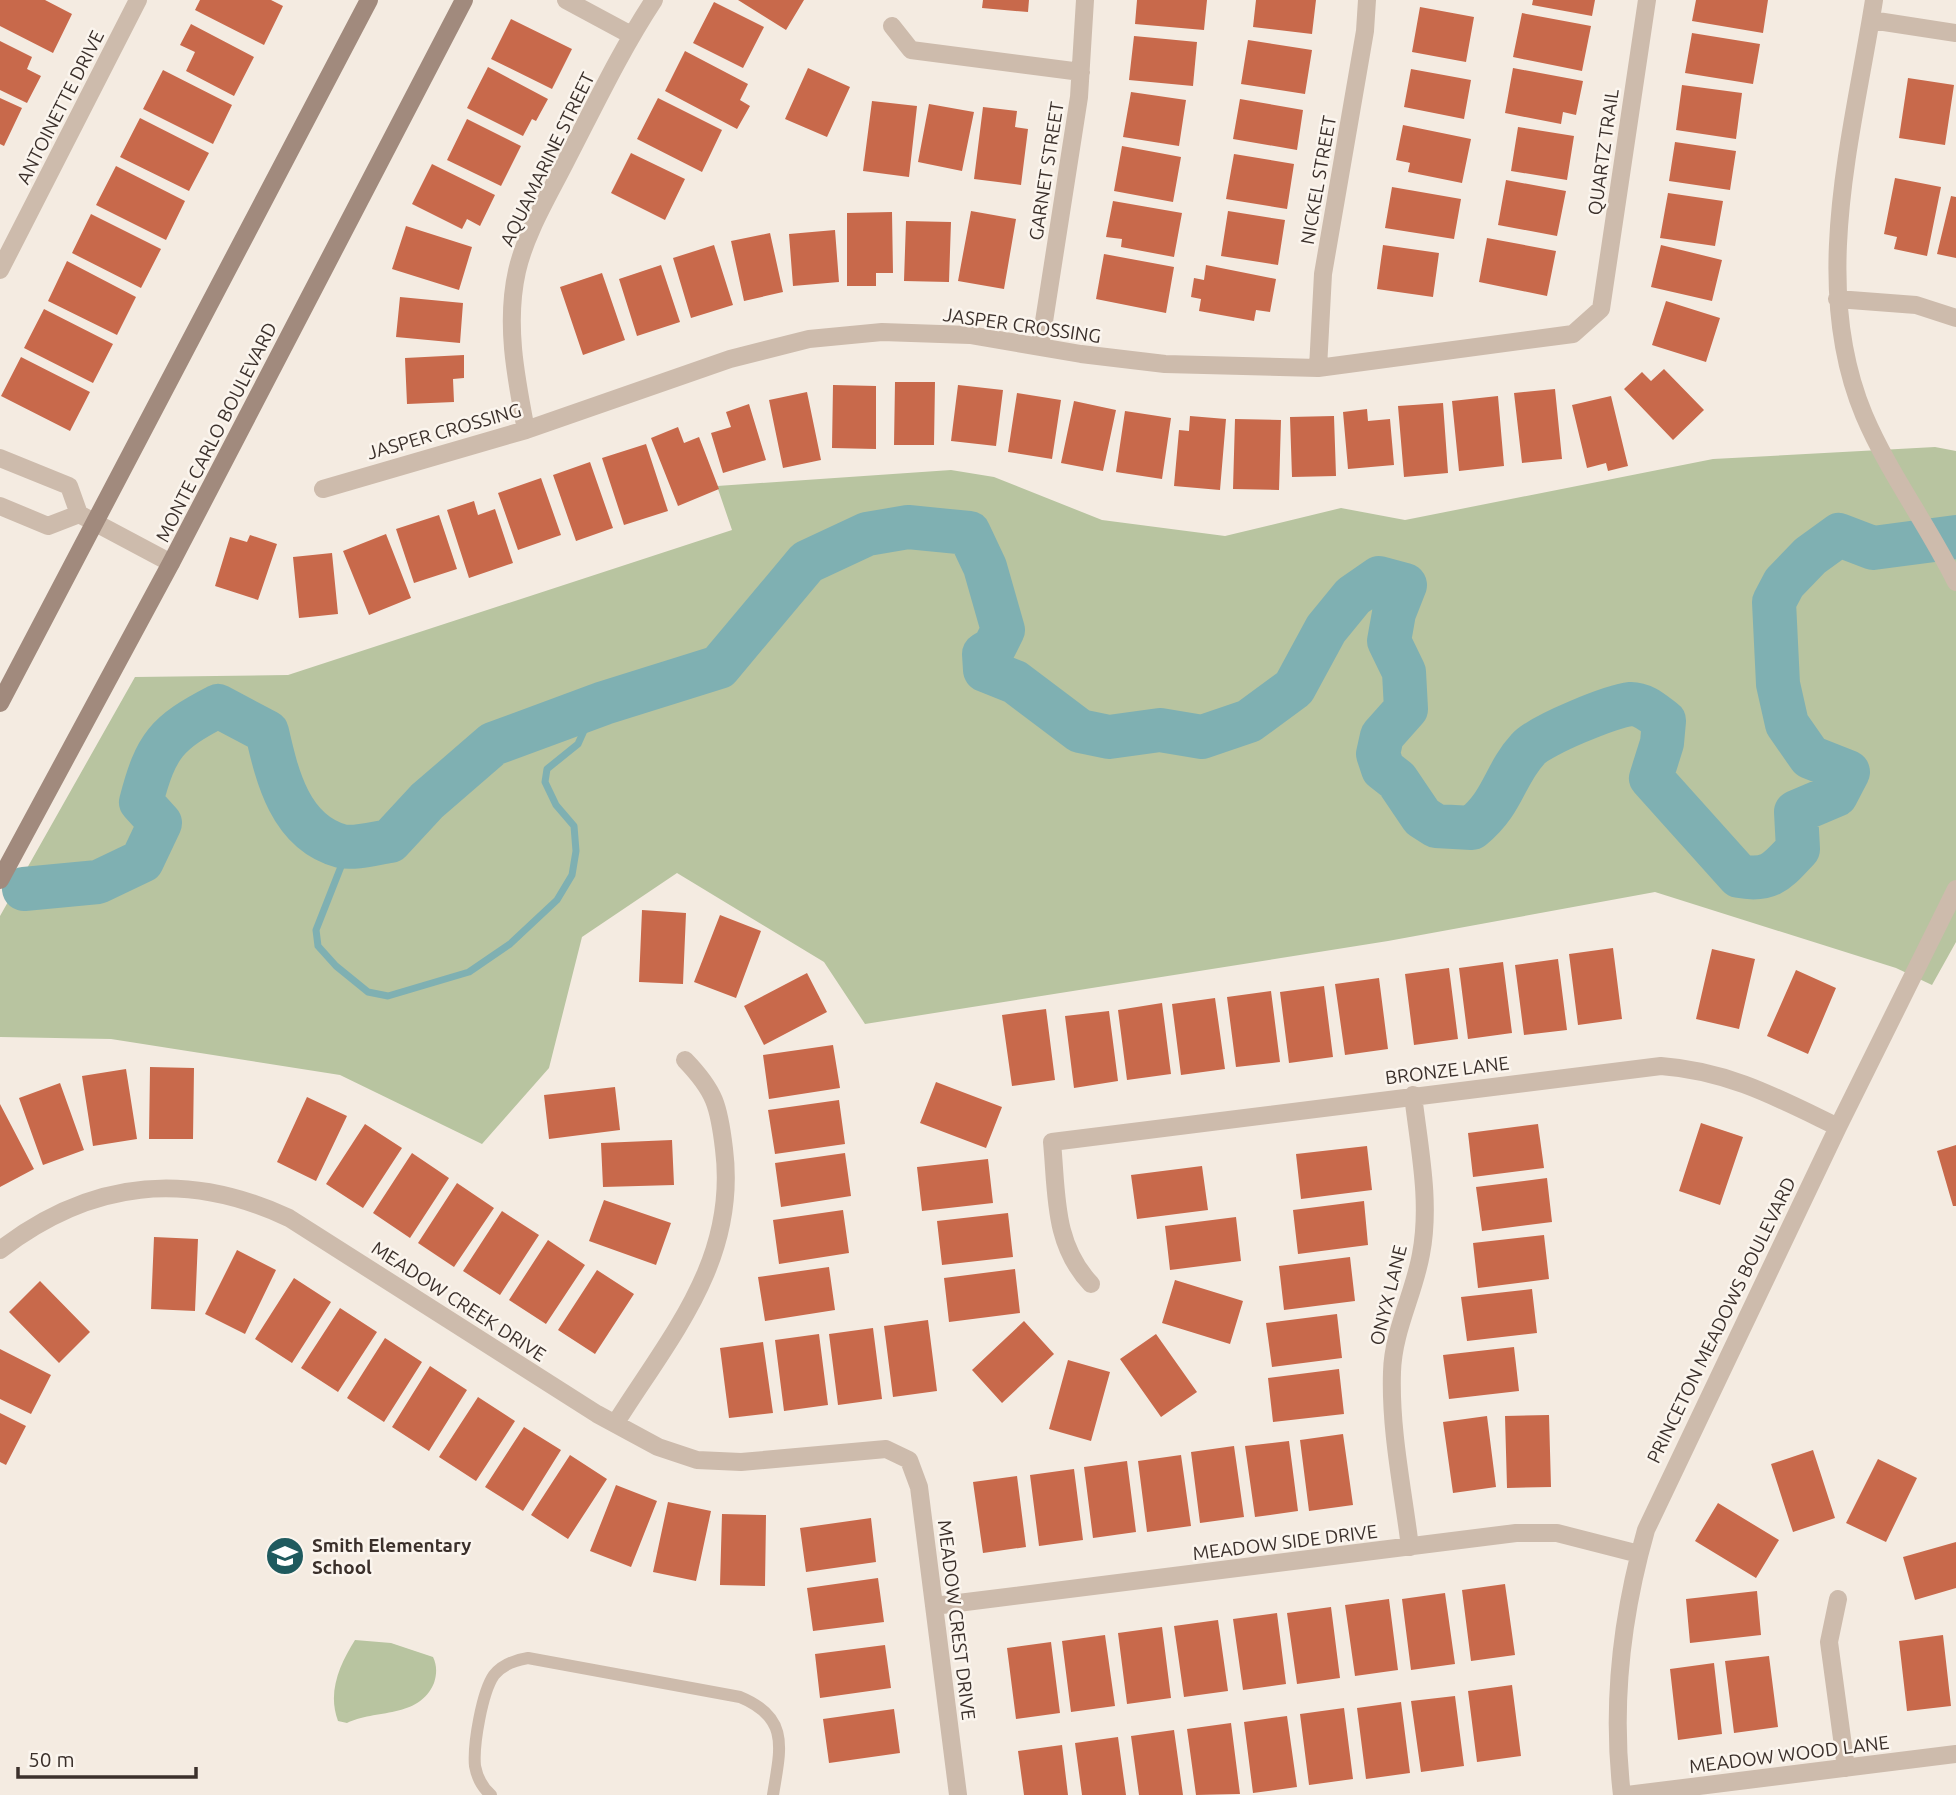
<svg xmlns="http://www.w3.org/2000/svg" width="1956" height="1795" viewBox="0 0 1956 1795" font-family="Ubuntu,sans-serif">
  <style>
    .green { fill: #b8c4a0 }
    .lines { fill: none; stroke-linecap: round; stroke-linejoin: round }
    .stream { stroke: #7fb0b2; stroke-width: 7 }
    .river { stroke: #7fb0b2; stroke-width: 44 }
    .building { fill: #c8694b }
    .lane { stroke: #cdbbac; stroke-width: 12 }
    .street { stroke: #cdbbac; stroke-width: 18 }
    .secondary { stroke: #a18a7d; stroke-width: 18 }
    .labels { text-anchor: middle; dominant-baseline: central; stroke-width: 5; stroke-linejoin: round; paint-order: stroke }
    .street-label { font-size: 19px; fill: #3b302b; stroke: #fbf5ee }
    .poi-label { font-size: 19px; font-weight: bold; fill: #3b302b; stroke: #fbf5ee; text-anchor: start }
  </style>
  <rect width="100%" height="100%" fill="#f4ebe1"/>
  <path class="green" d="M1935,447L1956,451V942L1932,985L1896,968L1655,892L1388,941L865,1024L824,962L677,873L582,937L549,1068L482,1144L340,1075L111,1039L0,1037V916L135,677L288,675L732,530L717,486L951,470L994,477L1102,520L1225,536L1341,508L1405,520L1713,459Z
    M355,1640L391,1643L433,1657C437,1665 437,1674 434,1683C419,1719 375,1709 347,1723L338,1721C327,1692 340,1664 355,1640Z"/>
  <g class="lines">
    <path class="stream" d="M342,846V864L316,930L318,946L336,966L368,992L388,996L469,972L510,944L557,900L572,875L576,851L574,826L556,805L545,782L547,769L578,744L595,706"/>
    <path class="river" d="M24,889L98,882L142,861L160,823L141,802C156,745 166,733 218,706L267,732C277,776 290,832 341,846C354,849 376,843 390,841L427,801L493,744L604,703L719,667L807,562L867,534L908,527L969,533L985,567L1003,630L994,648L984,654L985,670L1015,682L1080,731L1109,737L1160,730L1202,737L1249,721L1294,688L1326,629L1353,596L1379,578L1405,585L1394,613L1389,641L1404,672L1406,709L1382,736L1378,754L1383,769L1397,780L1422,817L1436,826L1472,828C1504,802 1504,775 1528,749C1540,735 1612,706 1631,704C1644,704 1654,714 1664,721L1662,743L1651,778L1739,876C1771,882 1778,870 1798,849L1796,812L1836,795L1848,772L1810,757L1787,724L1778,684L1774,602L1784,583L1810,556L1839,535L1873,548L1956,537"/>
  </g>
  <path class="building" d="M0,0H45L72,14L53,53L0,26Z
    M200,0H271L283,6L264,45L195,10Z
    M738,0H804L786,30Z
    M983,0H1029L1028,12L982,8Z
    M1137,0H1207L1204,30L1135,24Z
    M1256,0H1316L1312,34L1253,27Z
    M1533,0H1595L1592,16L1532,5Z
    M1696,0H1768L1763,33L1692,21Z
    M714,2L764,27L743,68L693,43Z
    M1420,7L1474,17L1466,62L1412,52Z
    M1522,13L1591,26L1582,71L1513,57Z
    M511,19L572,49L552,89L491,59Z
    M191,24L254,57L234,96L186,71L195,52L180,45Z
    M1692,33L1760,44L1753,84L1685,73Z
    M1134,36L1197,42L1193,86L1129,80Z
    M1248,40L1312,50L1305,94L1241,84Z
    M0,41L32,57L27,69L41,76L27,103L0,90Z
    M685,51L748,84L740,100L750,106L737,129L665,91Z
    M488,67L548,99L536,121L532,119L523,136L467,108Z
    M808,68L850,87L827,137L785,119Z
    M1513,68L1583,81L1576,115L1563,112L1561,124L1505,113Z
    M1411,69L1471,80L1464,119L1404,107Z
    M163,70L232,105L213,144L143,109Z
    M1908,78L1954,85L1945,145L1899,138Z
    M1682,85L1742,93L1736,139L1676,130Z
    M1131,92L1186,100L1179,146L1123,137Z
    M0,98L22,108L4,146L0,144Z
    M658,98L722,130L702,172L637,139Z
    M1240,99L1303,110L1297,150L1233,139Z
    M872,101L917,106L909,177L863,171Z
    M929,104L974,112L962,171L918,162Z
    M983,107L1017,111L1015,127L1028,129L1021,185L974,179Z
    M140,118L209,153L189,191L120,157Z
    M467,119L521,146L501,186L447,160Z
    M1403,125L1471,139L1462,183L1408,172L1410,163L1396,160Z
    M1518,127L1574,136L1567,180L1511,171Z
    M1675,142L1736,151L1730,190L1669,181Z
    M1122,146L1181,157L1173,202L1114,191Z
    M631,153L685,179L665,220L611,193Z
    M1234,154L1294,164L1287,209L1226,199Z
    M432,164L495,195L480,226L467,219L462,229L412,204Z
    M116,166L185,201L166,240L96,205Z
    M1895,178L1941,187L1927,256L1894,249L1897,237L1884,234Z
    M1506,180L1566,191L1557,236L1498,225Z
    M1392,187L1461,199L1454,239L1385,228Z
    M1668,193L1723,201L1715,246L1660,238Z
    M1951,196L1956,197V258L1937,254Z
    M1113,201L1182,213L1174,257L1121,247L1122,239L1106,237Z
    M971,211L1016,219L1004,289L958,281Z
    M1228,211L1285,220L1278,265L1221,256Z
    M892,212L893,273H876V286H847V213Z
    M91,214L161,249L141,288L72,253Z
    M906,221L951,222L949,282L904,281Z
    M406,226L472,247L459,290L392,269Z
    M835,230L839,282L793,286L789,234Z
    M770,233L783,292L744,301L731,241Z
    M1487,238L1556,251L1547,296L1479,282Z
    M714,245L733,305L691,318L673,258Z
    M1383,245L1439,253L1433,297L1377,289Z
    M1661,245L1722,260L1712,301L1651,287Z
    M1104,254L1174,267L1166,313L1096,299Z
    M67,261L136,297L117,335L48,301Z
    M661,265L680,322L637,336L619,279Z
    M1206,265L1276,279L1270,312L1256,310L1254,321L1199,311L1201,299L1191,297L1194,278L1204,280Z
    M602,273L625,340L583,355L560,287Z
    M400,297L463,303L460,343L396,337Z
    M1666,301L1720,318L1706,362L1652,345Z
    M44,309L113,344L93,383L24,348Z
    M464,355V378L453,379L454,402L407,404L405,358Z
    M21,357L90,392L70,431L1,396Z
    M1664,369L1704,410L1673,440L1624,389L1642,372L1651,381Z
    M895,382H935L934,445H894Z
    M833,385L876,386V449L832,448Z
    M958,385L1003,390L996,446L951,441Z
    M1555,389L1562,459L1522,463L1514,393Z
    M807,392L821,460L783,468L769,400Z
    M1017,393L1061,400L1052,459L1008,452Z
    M1498,396L1504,466L1459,471L1452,401Z
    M1611,396L1628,466L1608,471L1606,463L1587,468L1572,405Z
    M1074,401L1116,410L1103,471L1061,463Z
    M1443,403L1448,473L1404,477L1398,406Z
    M749,404L766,460L723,473L711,433L731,427L726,412Z
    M1367,409L1368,421L1390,419L1394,465L1348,469L1343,412Z
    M1125,411L1171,418L1162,479L1116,472Z
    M1190,416L1226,419L1220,490L1174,486L1179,430L1189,431Z
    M1334,416L1336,476L1292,477L1290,417Z
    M1235,419L1281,420L1279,490L1233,489Z
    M678,427L684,443L699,437L719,489L678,506L651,438Z
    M646,444L668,511L624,525L602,458Z
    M590,462L613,528L576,541L553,475Z
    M541,478L561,535L518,550L498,493Z
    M474,501L478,515L495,509L513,563L469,578L447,510Z
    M439,515L457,569L414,583L396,529Z
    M386,534L411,598L369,615L343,551Z
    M250,535L277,544L258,600L215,586L230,537L247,542Z
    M332,553L338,614L299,618L293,557Z
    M642,910L686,913L683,984L639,982Z
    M720,915L761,931L736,998L694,982Z
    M1613,948L1622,1019L1578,1025L1569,954Z
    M1712,949L1755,959L1739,1029L1696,1019Z
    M1558,959L1567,1030L1524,1035L1515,965Z
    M1503,962L1512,1033L1468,1039L1459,968Z
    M1449,968L1458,1039L1414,1045L1405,974Z
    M1796,970L1836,988L1808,1054L1767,1036Z
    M807,973L827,1012L764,1045L744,1006Z
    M1379,978L1388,1049L1345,1055L1335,984Z
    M1324,986L1333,1057L1289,1063L1280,992Z
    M1271,991L1280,1062L1236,1067L1227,997Z
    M1215,998L1225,1069L1181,1075L1172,1004Z
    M1162,1003L1171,1074L1127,1080L1118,1010Z
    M1046,1009L1055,1080L1012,1086L1002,1015Z
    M1109,1011L1118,1081L1074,1088L1065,1016Z
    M833,1045L840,1088L769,1099L763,1055Z
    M150,1067L194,1068L193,1139H149Z
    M126,1069L137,1139L93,1146L82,1076Z
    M936,1082L1002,1107L986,1148L920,1123Z
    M60,1083L84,1150L43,1165L19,1098Z
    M615,1087L620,1130L549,1139L544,1095Z
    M307,1097L347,1116L316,1181L277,1162Z
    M839,1100L845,1144L775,1154L768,1110Z
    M0,1104L34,1169L0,1187Z
    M1701,1123L1743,1137L1720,1205L1679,1191Z
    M365,1124L402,1148L363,1208L326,1184Z
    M1538,1124L1544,1168L1473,1177L1468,1133Z
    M672,1140L674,1185L603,1187L601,1143Z
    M1956,1145V1206H1953L1937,1151Z
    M1367,1146L1372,1190L1301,1199L1296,1154Z
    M412,1153L449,1178L410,1238L373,1213Z
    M845,1153L851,1196L781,1207L775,1163Z
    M988,1159L993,1203L922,1211L917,1167Z
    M1202,1166L1208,1210L1137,1219L1131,1175Z
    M1547,1178L1552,1222L1482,1231L1476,1187Z
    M457,1183L494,1208L454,1267L418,1243Z
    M604,1200L671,1223L656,1265L589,1241Z
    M1364,1201L1368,1245L1298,1254L1293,1210Z
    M843,1210L849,1253L779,1264L773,1220Z
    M502,1211L539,1235L500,1295L463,1271Z
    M1008,1213L1013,1257L942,1265L937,1221Z
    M1236,1217L1241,1261L1170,1270L1165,1226Z
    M1544,1235L1549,1279L1478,1288L1473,1243Z
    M154,1237L198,1239L195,1311L151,1309Z
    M548,1240L585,1265L546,1324L509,1300Z
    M237,1250L276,1270L245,1334L205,1314Z
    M1350,1257L1355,1301L1284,1310L1279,1266Z
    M829,1267L835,1310L765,1321L758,1277Z
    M1015,1269L1020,1313L949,1322L944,1278Z
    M597,1270L634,1294L595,1354L558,1330Z
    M294,1278L331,1302L292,1363L255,1339Z
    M1175,1280L1243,1301L1230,1344L1162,1323Z
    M40,1281L90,1332L59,1363L9,1312Z
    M1532,1289L1537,1333L1467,1341L1461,1297Z
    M340,1308L377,1332L338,1392L301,1368Z
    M1337,1314L1342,1358L1272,1367L1266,1323Z
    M928,1320L937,1391L893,1397L884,1326Z
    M1024,1321L1054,1354L1002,1403L972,1370Z
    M873,1328L882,1399L838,1405L829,1334Z
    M819,1334L828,1405L784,1411L775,1340Z
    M1156,1334L1197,1392L1161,1417L1120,1359Z
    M385,1338L422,1362L384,1422L347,1398Z
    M763,1342L773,1413L729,1418L720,1348Z
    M1514,1347L1519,1391L1449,1399L1443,1355Z
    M0,1349L51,1375L31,1414L0,1399Z
    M1068,1360L1110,1372L1091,1441L1049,1429Z
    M430,1366L467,1390L429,1451L392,1427Z
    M1339,1369L1344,1414L1273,1422L1268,1378Z
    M478,1397L515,1421L476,1481L439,1457Z
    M0,1413L26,1426L6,1465L0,1462Z
    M1549,1415L1551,1487L1507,1488L1505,1416Z
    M1487,1416L1496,1487L1453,1493L1443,1422Z
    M524,1427L561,1450L523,1511L485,1487Z
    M1343,1434L1353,1505L1309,1511L1300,1440Z
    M1289,1441L1298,1511L1255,1517L1245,1446Z
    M1234,1446L1244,1517L1200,1523L1191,1452Z
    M1813,1450L1835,1518L1793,1532L1771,1464Z
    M570,1455L607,1479L568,1539L531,1515Z
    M1181,1455L1191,1526L1147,1532L1138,1461Z
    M1878,1459L1917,1478L1886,1542L1846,1523Z
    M1127,1461L1136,1532L1093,1538L1084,1467Z
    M1074,1469L1083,1540L1039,1546L1030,1475Z
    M1017,1476L1026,1547L983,1553L973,1482Z
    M616,1485L657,1501L631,1567L590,1551Z
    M668,1502L711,1511L696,1581L653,1572Z
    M1718,1503L1779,1540L1756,1578L1695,1541Z
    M722,1514L766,1515L765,1586L720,1585Z
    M871,1518L876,1562L806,1572L800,1528Z
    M1956,1542V1588L1915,1600L1903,1557Z
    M878,1578L884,1622L813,1631L807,1588Z
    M1505,1584L1515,1655L1471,1661L1462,1590Z
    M1757,1591L1761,1635L1690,1643L1686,1599Z
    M1445,1593L1455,1664L1411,1670L1402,1599Z
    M1389,1599L1398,1670L1355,1676L1345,1605Z
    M1331,1607L1340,1678L1297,1684L1287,1613Z
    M1277,1613L1286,1684L1243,1690L1233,1619Z
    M1218,1620L1228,1691L1184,1697L1174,1626Z
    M1162,1627L1171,1698L1127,1704L1118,1633Z
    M1105,1635L1115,1706L1071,1712L1062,1641Z
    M1943,1635L1951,1706L1907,1711L1899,1641Z
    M1051,1642L1060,1713L1016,1719L1007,1648Z
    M885,1645L891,1688L820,1698L815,1654Z
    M1769,1656L1778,1727L1734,1733L1725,1661Z
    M1714,1663L1722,1734L1678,1740L1670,1669Z
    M1512,1685L1521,1756L1477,1762L1468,1691Z
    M1455,1696L1464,1766L1421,1772L1411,1701Z
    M1401,1702L1410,1773L1366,1779L1357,1708Z
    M1344,1708L1353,1779L1309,1785L1300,1714Z
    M894,1709L900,1753L829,1763L823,1719Z
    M1287,1716L1297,1787L1253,1793L1244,1722Z
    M1231,1723L1240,1794L1196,1795L1187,1729Z
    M1174,1730L1183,1795H1139L1131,1736Z
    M1118,1737L1126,1795H1082L1075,1743Z
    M1062,1745L1068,1795H1024L1018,1751Z"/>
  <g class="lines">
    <path class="lane" d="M491,1795C483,1788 477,1777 475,1766C473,1745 482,1692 494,1675C503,1664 515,1660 528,1658L740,1697C791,1718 780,1750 773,1795"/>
    <path class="street" d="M566,0L631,35
      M1874,0C1853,134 1809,284 1864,415C1889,474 1928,525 1956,582
      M1871,20L1956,33
      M892,26L911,50L1081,72
      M0,270L138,0
      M1837,299L1916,305L1956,318
      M1040,347L1079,97L1085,0
      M1318,368L1323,274L1365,31L1367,0
      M526,430C516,378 505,324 517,271C526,232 549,195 567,159C595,105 621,50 654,0
      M0,458L69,486L79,514L171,563
      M323,489L526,430L730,359L809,339L882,332L970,335L1081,354L1165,364L1318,368L1573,334L1601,309L1647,0
      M0,506L48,526L79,514
      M0,1250C91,1180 186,1170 289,1218L597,1414L658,1447L697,1460L741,1462L886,1449L909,1460L919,1487L958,1795
      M1091,1284C1053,1244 1057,1194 1052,1142L1661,1066C1729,1071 1778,1098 1838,1127
      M615,1424C671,1335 738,1260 724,1149C719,1106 715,1091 685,1060
      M1410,1547C1403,1490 1390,1430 1392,1372C1393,1331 1414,1294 1421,1254C1431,1202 1419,1147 1413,1095
      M1838,1599L1829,1642L1846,1768
      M934,1606L1516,1533H1557L1639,1554
      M1622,1795C1611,1704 1621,1618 1646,1530L1838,1127L1956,889
      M1627,1795L1956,1754"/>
    <path class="secondary" d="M0,703L369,0
      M0,880L171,563L464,0"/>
  </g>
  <defs>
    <symbol id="school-disc" viewBox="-11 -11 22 22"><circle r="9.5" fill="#1f5a5e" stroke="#fbf5ee"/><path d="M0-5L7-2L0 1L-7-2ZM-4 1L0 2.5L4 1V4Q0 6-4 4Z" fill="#fff"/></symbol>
  </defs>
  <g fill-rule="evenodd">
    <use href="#school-disc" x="263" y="1534" width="44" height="44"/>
  </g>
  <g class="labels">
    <g class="street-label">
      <text transform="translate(60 107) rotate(-63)">ANTOINETTE DRIVE</text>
      <text transform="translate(1603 152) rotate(-82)">QUARTZ TRAIL</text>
      <text transform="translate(547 159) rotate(-64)">AQUAMARINE STREET</text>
      <text transform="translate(1046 171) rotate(-81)">GARNET STREET</text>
      <text transform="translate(1318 180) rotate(-80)">NICKEL STREET</text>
      <text transform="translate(1022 325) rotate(8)">JASPER CROSSING</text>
      <text transform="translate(444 431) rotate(-16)">JASPER CROSSING</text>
      <text transform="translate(216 432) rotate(-63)">MONTE CARLO BOULEVARD</text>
      <text transform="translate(1447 1070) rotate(-7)">BRONZE LANE</text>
      <text transform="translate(1388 1295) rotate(-76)">ONYX LANE</text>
      <text transform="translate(459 1301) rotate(33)">MEADOW CREEK DRIVE</text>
      <text transform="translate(1721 1320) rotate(-64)">PRINCETON MEADOWS BOULEVARD</text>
      <text transform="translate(1285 1542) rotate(-7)">MEADOW SIDE DRIVE</text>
      <text transform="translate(957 1620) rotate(83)">MEADOW CREST DRIVE</text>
      <text transform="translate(1789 1754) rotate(-7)">MEADOW WOOD LANE</text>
    </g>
    <g class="poi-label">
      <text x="312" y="1545">Smith Elementary<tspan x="312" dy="22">School</tspan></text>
    </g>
  </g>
  <path d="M18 1767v10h178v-10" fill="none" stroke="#3b302b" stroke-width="3.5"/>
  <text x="28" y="1767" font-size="21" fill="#3b302b" stroke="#fbf5ee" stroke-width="5" paint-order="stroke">50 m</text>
</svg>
